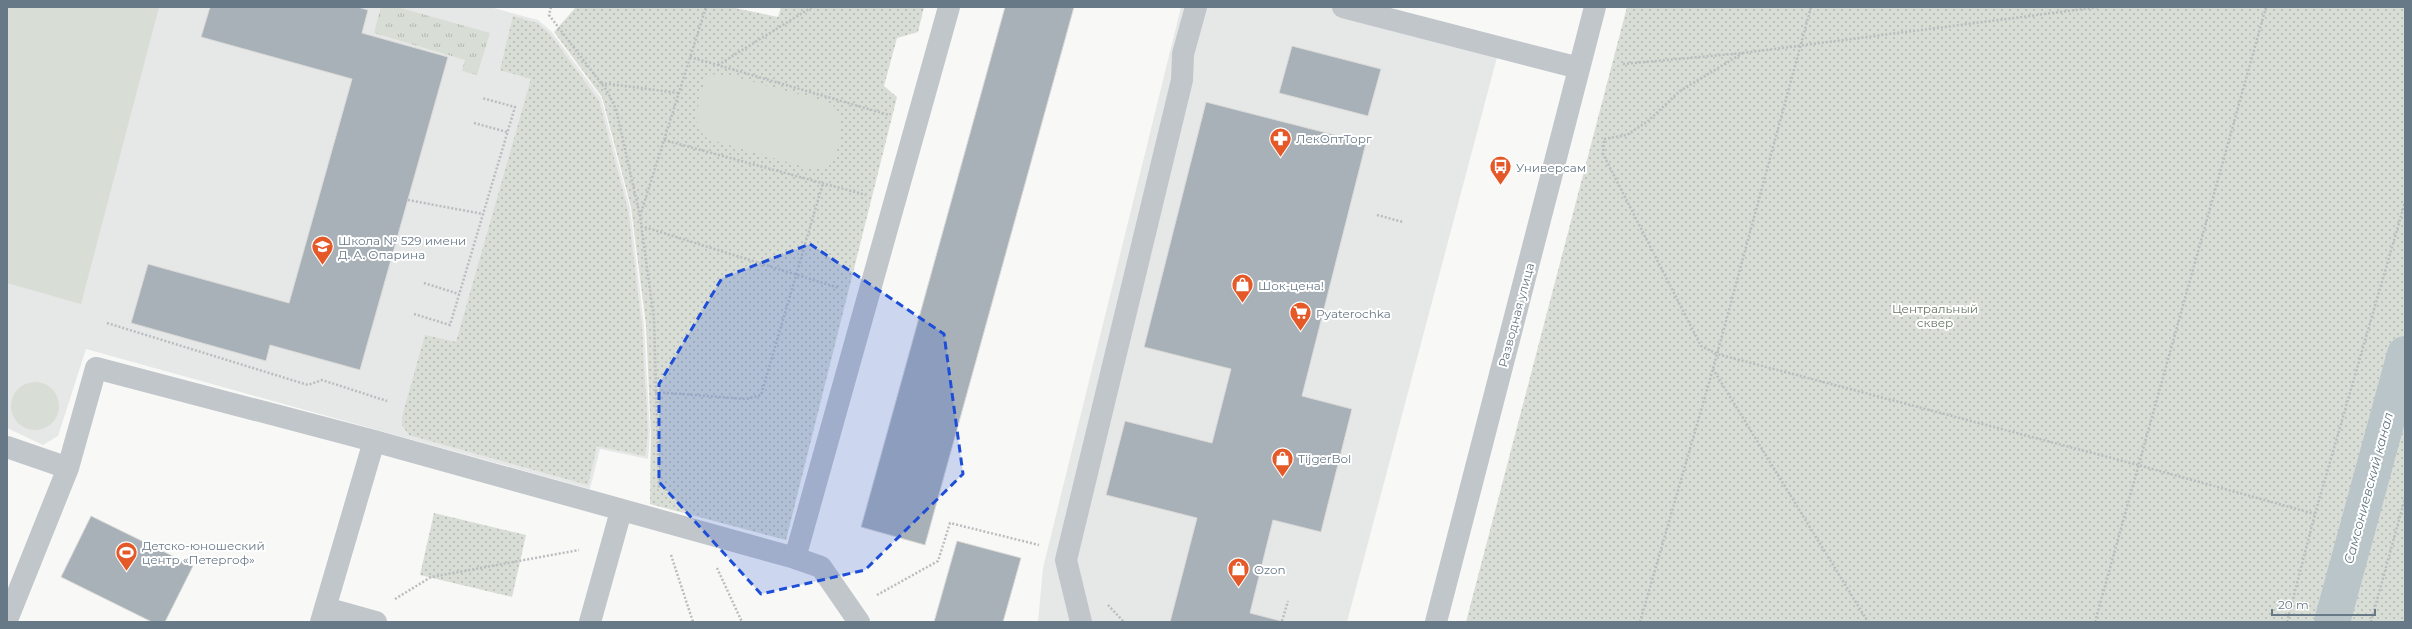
<svg xmlns="http://www.w3.org/2000/svg" width="2412" height="629" viewBox="0 0 2412 629" font-family="Montserrat,sans-serif">
  <style>
    .built { fill: #e6e7e7 }
    .grass { fill: url(#grass-tufts) }
    .park { fill: url(#park-dots) }
    .pitch { fill: #d8ddd5 }
    .lines { fill: none; stroke-linecap: round; stroke-linejoin: round }
    .canal { stroke: #bac5ca; stroke-width: 36 }
    .building { fill: #a8b1b7; stroke: #dadad8 }
    .path { stroke: #b9bdc0; stroke-width: 2.5; stroke-dasharray: 2 2; stroke-linecap: butt }
    .minor { stroke: #c1c6ca; stroke-width: 22 }
    .marked { fill: #1d4ed8; fill-opacity: 0.2; stroke: #1d4ed8; stroke-width: 3; stroke-dasharray: 8 5; stroke-linejoin: round }
    .labels { text-anchor: middle; dominant-baseline: central; stroke-width: 4; stroke-linejoin: round; paint-order: stroke }
    .poi-label { font-size: 12px; fill: #677887; stroke: #fff; text-anchor: start }
    .park-label { font-size: 12px; fill: #667962; stroke: #fff }
    .street-label { font-size: 12px; fill: #677887; stroke: #fff }
    .water-label { font-size: 13px; font-style: italic; fill: #637983; stroke: #fff }
  </style>
  <defs>
    <pattern id="grass-tufts" width="24" height="20" patternUnits="userSpaceOnUse"><rect width="24" height="20" fill="#d8ddd5"/><path d="M3 7l-1-3M5 7V3M7 7l1-3M15 17l-1-3M17 17v-4M19 17l1-3" fill="none" stroke="#b3b8b2"/></pattern>
    <pattern id="park-dots" width="8" height="8" patternUnits="userSpaceOnUse"><rect width="8" height="8" fill="#d8ddd5"/><path d="M2 2h.1M6 6h.1" fill="none" stroke="#b3b8b2" stroke-width="1.8" stroke-linecap="round"/></pattern>
  </defs>
  <rect width="100%" height="100%" fill="#f8f8f6"/>
  <path class="built" d="M7,7H490L538,20L551,31L601,98L630,208L644,325L650,433L648,459L600,449L590,489L86,349L58,436L43,445L7,428Z
    M1181,7H1352L1500,46L1347,622H1038L1043,568Z"/>
  <path class="grass" d="M381,7H397L490,33L477,75L462,71L465,60L374,33Z"/>
  <path class="park" d="M576,7H730L778,17L781,7H924L918,32L897,38L884,86L897,97L786,540L650,504L651,434L646,325L631,207L602,97L554,32Z
    M1627,7H2405V622H1466Z
    M513,16L537,23L550,34L599,101L628,210L642,327L648,433L645,456L597,446L588,485L409,435L402,425L403,413L425,335L456,342L531,79L500,70Z
    M434,513L526,535L512,597L420,575Z"/>
  <path class="pitch" d="M7,7H159L81,304L7,283Z
    M715,74L732,76L824,101L834,106C846,126 842,151 826,167L811,169L708,139C688,125 701,98 705,79Z
    M11 406a24 24 0 1 1 48 0a24 24 0 1 1-48 0Z"/>
  <g class="lines">
    <path class="canal" d="M2332,622L2405,354"/>
  </g>
  <path class="building" d="M210,7H358L368,10L362,33L448,57L360,370L270,345L266,361L131,323L148,264L289,303L352,79L201,37Z
    M1005,7H1074L925,545L861,527Z
    M1292,46L1381,69L1368,116L1279,93Z
    M1206,102L1366,143L1302,396L1352,409L1321,532L1273,520L1250,613L1285,622H1170L1197,518L1106,495L1125,421L1212,443L1231,369L1144,347Z
    M91,516L193,566L165,622H152L61,577Z
    M957,541L1021,558L1003,622H934Z"/>
  <g class="lines">
    <path class="path" d="M551,7L549,15L607,91L616,109L640,216L654,319L659,489
      M1743,53L1680,91L1648,121L1627,135L1604,139L1603,154L1701,346L1717,354L2138,465L2315,514
      M690,57L889,115
      M1623,64L1743,53L2099,7
      M718,65L812,7
      M601,83L679,93
      M474,123L507,132
      M664,140L866,195
      M408,200L483,214
      M1377,215L1403,222
      M640,216L706,7
      M641,226L839,288
      M424,283L459,294
      M414,314L450,325L515,107L482,98
      M107,323L308,385L322,380L387,401
      M1713,369L1868,622
      M655,392L746,399L761,395L823,183
      M671,555L693,622
      M717,568L742,622
      M877,595L938,561L950,523L1039,545
      M395,599L431,577L579,550
      M1108,605L1124,622
      M1282,621L1288,601
      M1640,622L1713,369L1811,7
      M2095,622L2266,7
      M2287,622L2315,514L2405,202
      M2371,622L2405,498"/>
    <path class="minor" d="M1343,7L1579,68
      M7,447L68,468
      M326,608L376,622
      M7,620L68,468L96,368L374,441L795,558
      M321,622L374,441
      M590,622L621,511
      M859,622L821,567L795,558L949,7
      M1081,622L1066,560L1182,80L1183,54L1196,7
      M1436,622L1595,7"/>
  </g>
  <path class="marked" d="M810,244L944,334L963,474L865,570L761,594L659,482V384L722,278Z"/>
  <defs>
    <symbol id="pharmacy-pin" viewBox="-11 -11 22 30"><path d="M0 17L-7.5 6A9.5 9.5 0 1 1 7.5 6Z" fill="#e55929" stroke="#fff"/><path d="M-2-6h4v4h4v4h-4v4h-4v-4h-4v-4h4Z" fill="#fff"/></symbol>
    <symbol id="bus-pin" viewBox="-11 -11 22 30"><path d="M0 17L-7.5 6A9.5 9.5 0 1 1 7.5 6Z" fill="#e55929" stroke="#fff"/><path d="M-5-6H5V4H4V6H2V4H-2V6H-4V4H-5ZM-3.5-4V0h7V-4ZM-3.5 1.2v1.5H-2V1.2ZM2 1.2v1.5H3.5V1.2Z" fill="#fff"/></symbol>
    <symbol id="school-pin" viewBox="-11 -11 22 30"><path d="M0 17L-7.5 6A9.5 9.5 0 1 1 7.5 6Z" fill="#e55929" stroke="#fff"/><path d="M0-5L7-2L0 1L-7-2ZM-4 1L0 2.5L4 1V4Q0 6-4 4Z" fill="#fff"/></symbol>
    <symbol id="shop-pin" viewBox="-11 -11 22 30"><path d="M0 17L-7.5 6A9.5 9.5 0 1 1 7.5 6Z" fill="#e55929" stroke="#fff"/><path d="M-5-2.5h2.3a2.7 3.5 0 0 1 5.4 0H5L5.5 6h-11ZM-1.5-2.5h3a1.5 2.3 0 0 0-3 0Z" fill="#fff"/></symbol>
    <symbol id="supermarket-pin" viewBox="-11 -11 22 30"><path d="M0 17L-7.5 6A9.5 9.5 0 1 1 7.5 6Z" fill="#e55929" stroke="#fff"/><path d="M-6-5.5h2.5l.6 2H6L4.5 2H-2.5L-4.4-4H-6ZM-1.5 3.2a1.3 1.3 0 1 0 .1 0ZM3 3.2a1.3 1.3 0 1 0 .1 0Z" fill="#fff"/></symbol>
    <symbol id="stadium-pin" viewBox="-11 -11 22 30"><path d="M0 17L-7.5 6A9.5 9.5 0 1 1 7.5 6Z" fill="#e55929" stroke="#fff"/><path d="M0-5a6.5 5 0 1 0 0 10a6.5 5 0 1 0 0-10ZM-3.5-1.8h7v3.6h-7Z" fill="#fff"/></symbol>
  </defs>
  <g fill-rule="evenodd">
    <use href="#pharmacy-pin" x="1268" y="126" width="25" height="34"/>
    <use href="#bus-pin" x="1488" y="154" width="25" height="34"/>
    <use href="#school-pin" x="310" y="234" width="25" height="34"/>
    <use href="#shop-pin" x="1230" y="272" width="25" height="34"/>
    <use href="#supermarket-pin" x="1288" y="300" width="25" height="34"/>
    <use href="#shop-pin" x="1270" y="446" width="25" height="34"/>
    <use href="#stadium-pin" x="114" y="540" width="25" height="34"/>
    <use href="#shop-pin" x="1226" y="556" width="25" height="34"/>
  </g>
  <g class="labels">
    <g class="poi-label">
      <text x="1296" y="138">ЛекОптТорг</text>
      <text x="1516" y="167">Универсам</text>
      <text x="338" y="240">Школа № 529 имени<tspan x="338" dy="14">Д. А. Опарина</tspan></text>
      <text x="1258" y="285">Шок-цена!</text>
      <text x="1316" y="313">Pyaterochka</text>
      <text x="1298" y="458">TijgerBol</text>
      <text x="142" y="545">Детско-юношеский<tspan x="142" dy="14">центр «Петергоф»</tspan></text>
      <text x="1254" y="569">Ozon</text>
    </g>
    <g class="park-label">
      <text x="1935" y="308">Центральный<tspan x="1935" dy="14">сквер</tspan></text>
    </g>
    <g class="street-label">
      <text transform="translate(1516 315) rotate(-75)">Разводная улица</text>
    </g>
    <g class="water-label">
      <text transform="translate(2368 488) rotate(-75)">Самсониевский канал</text>
    </g>
  </g>
  <rect width="2412" height="629" fill="none" stroke="#677887" stroke-width="16"/>
  <path d="M2272 609v6h103v-6" fill="none" stroke="#677887" stroke-width="2"/>
  <text x="2278" y="609" font-size="12" fill="#677887" stroke="#ffffff" stroke-width="3" paint-order="stroke">20 m</text>
</svg>
